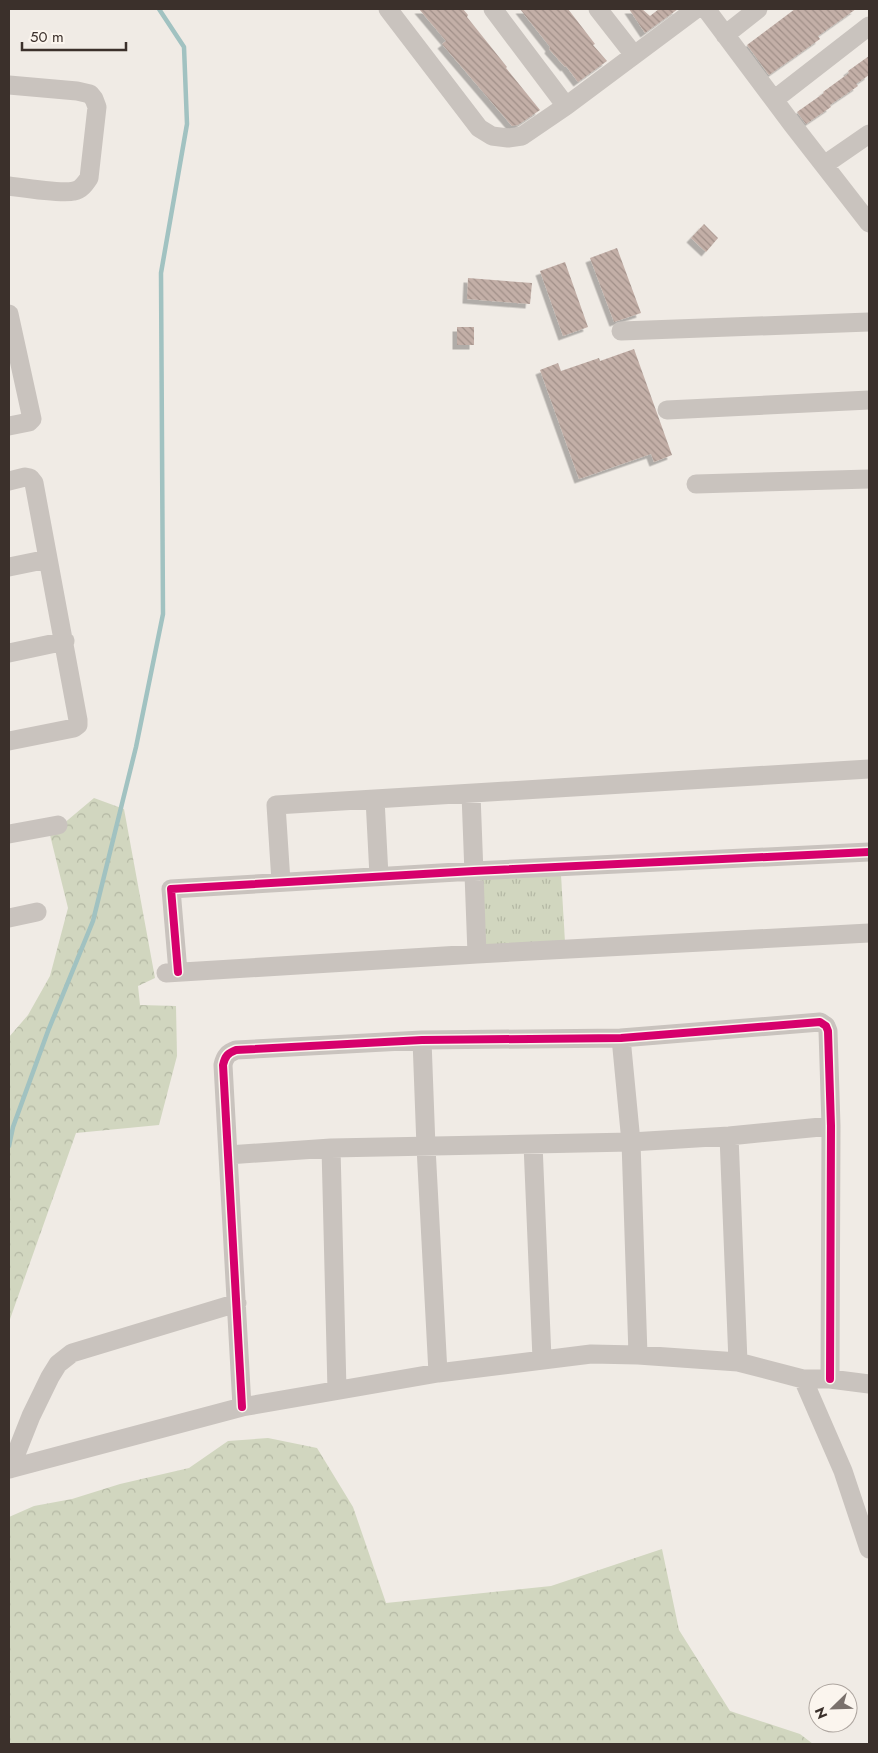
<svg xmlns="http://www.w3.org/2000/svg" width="878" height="1753" viewBox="0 0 878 1753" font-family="Jost,sans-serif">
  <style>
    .forest { fill: url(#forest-crowns) }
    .park { fill: url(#park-tufts) }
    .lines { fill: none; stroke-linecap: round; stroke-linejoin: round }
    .stream { stroke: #a1c2c1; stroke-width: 4.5 }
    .building { fill: url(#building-back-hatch); filter: url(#shadow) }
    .minor { stroke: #c9c3be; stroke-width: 19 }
    .cycleway-casing { stroke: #fbf5ee; stroke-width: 11 }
    .cycleway { stroke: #d6006c; stroke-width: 8 }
  </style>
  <defs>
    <pattern id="forest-crowns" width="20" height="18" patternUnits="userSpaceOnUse" patternTransform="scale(1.25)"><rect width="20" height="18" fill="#d1d6bf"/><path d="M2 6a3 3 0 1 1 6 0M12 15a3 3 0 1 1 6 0" fill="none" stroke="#b4b8a4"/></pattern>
    <pattern id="park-tufts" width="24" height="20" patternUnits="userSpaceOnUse" patternTransform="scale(1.25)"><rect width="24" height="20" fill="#d1d6bf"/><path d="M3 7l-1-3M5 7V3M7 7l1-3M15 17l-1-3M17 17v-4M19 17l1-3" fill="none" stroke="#b4b8a4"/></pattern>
    <pattern id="building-back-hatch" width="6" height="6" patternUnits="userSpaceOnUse" patternTransform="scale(1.25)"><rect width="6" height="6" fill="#c3afa7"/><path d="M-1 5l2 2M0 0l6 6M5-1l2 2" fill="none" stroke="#a08f88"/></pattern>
    <filter id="shadow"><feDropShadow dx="-4.5" dy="4.5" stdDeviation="0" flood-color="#0004"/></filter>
  </defs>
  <rect width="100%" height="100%" fill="#f0ebe5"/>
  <path class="forest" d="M94,798L124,809L155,978L138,986L140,1005L176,1006L177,1056L159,1125L76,1133L9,1322V1037L28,1015L50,976L68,908L50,835Z
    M268,1438L317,1448L353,1507L386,1603L551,1586L662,1549L679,1630L730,1711L800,1734L813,1744H9V1517L34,1506L72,1499L120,1484L189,1468L228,1441Z"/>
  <path class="park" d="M561,875L565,942L484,947L480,879Z"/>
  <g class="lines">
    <path class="stream" d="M9,1146L13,1127L48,1031L93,921L136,747L163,614L161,273L187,124L184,47L159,9"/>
  </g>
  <path class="building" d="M419,9H463L468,15L467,17L507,67L506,68L540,110L518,125L512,126L442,44L446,41Z
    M520,9H568L595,44L593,45L607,61L578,82L566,66L565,67L549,49L550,47Z
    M629,9H642L650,16L659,9H678L645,33Z
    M795,9H856L818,36L820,39L769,75L747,45Z
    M869,56V75L856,84L858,86L830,105L831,107L806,124L797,112L824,93L823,92L849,73L848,71Z
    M704,224L718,238L706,252L691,238Z
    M617,248L641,313L614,322L590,258Z
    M565,262L588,327L563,336L540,271Z
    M468,278L532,283L530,304L467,299Z
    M457,327H474V345H457Z
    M634,349L672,455L654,462L651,454L579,479L540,370L558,363L561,371L599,358L600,361Z"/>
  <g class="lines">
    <path class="minor" d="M388,9L479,128L492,136L508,138L522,136L566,106L696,9
      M493,9L566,106
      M598,9L634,55
      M706,9L792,124L869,223
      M725,35L758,9
      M9,85L77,91L90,94L94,99L97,107L89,178C85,184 81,190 74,191C61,194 24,188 9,186
      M775,99L869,26
      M824,165L869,134
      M9,314L32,419L29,422L9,426
      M621,331L869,322
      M667,410L869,400
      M9,481L25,477L30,478L34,483L78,720V725L74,728L9,741
      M696,484L869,479
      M9,567L48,559
      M9,653L65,641
      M471,794L477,954
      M375,799L379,876
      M9,834L58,825
      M281,882L276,805L869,769
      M9,918L37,912
      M178,972L171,889L474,871L869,852
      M166,973L477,954L869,933
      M621,1038L631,1142L638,1355
      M422,1040L426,1147L438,1373
      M729,1136L738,1362
      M533,1144L542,1359
      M331,1148L337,1390
      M228,1155L331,1148L631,1142L729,1136L831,1126
      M803,1379L843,1471L869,1549
      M242,1407L223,1065C225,1056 228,1053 236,1050L422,1040L621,1038L820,1022L826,1026L828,1031L831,1126L830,1379
      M9,1469L242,1407L438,1373L591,1354L638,1355L738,1362L803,1379H830L869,1384
      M10,1469L31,1416L50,1377L58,1364L72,1353L237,1303"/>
    <defs>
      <path id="cycleway" d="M178,972L171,889L474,871L869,852
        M242,1407L223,1065C225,1056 228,1053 236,1050L422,1040L621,1038L820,1022L826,1026L828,1031L831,1126L830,1379"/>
    </defs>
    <use href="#cycleway" class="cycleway-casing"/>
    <use href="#cycleway" class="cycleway"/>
  </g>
  <rect width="878" height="1753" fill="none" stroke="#3b302b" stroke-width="20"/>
  <g transform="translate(833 1708) rotate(247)"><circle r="24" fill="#fbf5ee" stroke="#aea6a0"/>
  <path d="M0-4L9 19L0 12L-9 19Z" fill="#7a716c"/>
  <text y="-8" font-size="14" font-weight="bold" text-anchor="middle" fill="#3b302b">N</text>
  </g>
  <path d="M22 42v8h104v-8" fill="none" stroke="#3b302b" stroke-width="2.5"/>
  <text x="30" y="42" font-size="15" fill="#3b302b" stroke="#fbf5ee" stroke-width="4" paint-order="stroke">50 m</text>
</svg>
